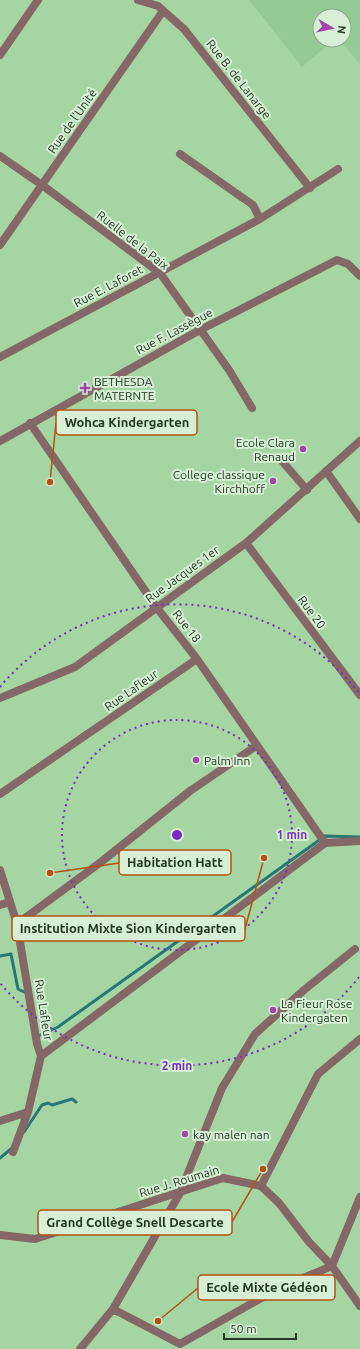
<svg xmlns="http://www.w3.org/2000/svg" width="360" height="1349" viewBox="0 0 360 1349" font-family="Ubuntu,sans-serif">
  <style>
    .built { fill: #96ca94 }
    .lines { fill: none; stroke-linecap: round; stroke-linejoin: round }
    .stream { stroke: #287777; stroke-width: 3 }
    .minor { stroke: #856765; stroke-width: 8 }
    .tertiary { stroke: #856765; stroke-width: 8 }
    .ring { fill: none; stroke: #7b2cbf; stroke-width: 2; stroke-dasharray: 2 4 }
    .poi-dot { fill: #a244ac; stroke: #d6efd5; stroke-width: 1.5 }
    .labels { text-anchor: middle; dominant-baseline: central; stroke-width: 4; stroke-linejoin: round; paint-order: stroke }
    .street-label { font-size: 12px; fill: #243723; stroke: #d6efd5 }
    .poi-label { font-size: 12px; fill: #243723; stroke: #d6efd5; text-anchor: start }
    .centre { fill: #7b2cbf; stroke: #d6efd5; stroke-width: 2 }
    .ring-label { font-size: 12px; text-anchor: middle; font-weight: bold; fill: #7b2cbf; stroke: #d6efd5; stroke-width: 4; stroke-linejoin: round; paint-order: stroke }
    .leader { fill: none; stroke: #b75012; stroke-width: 1.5 }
    .callout-dot { fill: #b75012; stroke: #d6efd5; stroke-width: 1.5 }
    .callout { fill: #d6efd5; stroke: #b75012; stroke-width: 1.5 }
    .callout-label { font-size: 13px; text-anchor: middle; font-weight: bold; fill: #243723 }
  </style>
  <rect width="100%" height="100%" fill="#a5d5a3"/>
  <path class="built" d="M249,0H360V64L340,40H344V16H320V40H334L302,67Z"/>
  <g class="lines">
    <path class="stream" d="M0,956L11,954L18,989L26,993
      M38,1036L58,1027L325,836L360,837
      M24,1132L42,1105L48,1103L52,1105L72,1099L76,1102
      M0,1158L11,1149"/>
    <path class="minor" d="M138,0L158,6L184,29L310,188
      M0,55L38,0
      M180,154L253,205L260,219
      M0,156L42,185L160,273L229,370L252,408
      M0,245L163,11
      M0,357L260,219L338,169
      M30,423L157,608L197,659L325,843
      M281,460L307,490
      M326,471L360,519
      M246,543L360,695
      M0,698L75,667L246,543L360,441
      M0,794L197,659
      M325,843L360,841
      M0,870L17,924L37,1044L41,1056L28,1112L13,1152
      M0,905L10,902
      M17,924L101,862L190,791L256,746
      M41,1056L325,843
      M0,1121L28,1112
      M261,1186L318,1074L360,1039
      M0,1235L35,1239L223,1178L261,1186L279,1203L309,1242L332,1266L360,1306
      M113,1309L180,1344L279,1288L332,1266L360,1197
      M80,1349L113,1309L180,1193L222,1088L255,1034L304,990L355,949"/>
    <path class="tertiary" d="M0,441L200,330L337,260L348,264L360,276"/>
  </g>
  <g class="ring">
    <circle cx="177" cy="835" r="115"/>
    <path d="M359 977A231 231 0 0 1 0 983M0 687A231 231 0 0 1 359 693"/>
  </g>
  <g class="poi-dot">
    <path d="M83 382h4v4h4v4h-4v4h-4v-4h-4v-4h4z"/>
    <circle cx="303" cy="449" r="4"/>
    <circle cx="273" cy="481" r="4"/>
    <circle cx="196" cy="760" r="4"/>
    <circle cx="273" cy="1010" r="4"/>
    <circle cx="185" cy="1134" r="4"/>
  </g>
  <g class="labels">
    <g class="street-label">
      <text transform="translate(239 79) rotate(52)">Rue B. de Lanarge</text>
      <text transform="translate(72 121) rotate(-55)">Rue de l'Unité</text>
      <text transform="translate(133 240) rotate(38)">Ruelle de la Paix</text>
      <text transform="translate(108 286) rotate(-28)">Rue E. Laforet</text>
      <text transform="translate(174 331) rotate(-28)">Rue F. Lassègue</text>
      <text transform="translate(182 574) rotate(-36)">Rue Jacques 1er</text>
      <text transform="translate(312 612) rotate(53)">Rue 20</text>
      <text transform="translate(187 626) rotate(52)">Rue 18</text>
      <text transform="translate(131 690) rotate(-35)">Rue Lafleur</text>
      <text transform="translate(44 1010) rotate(81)">Rue Lafleur</text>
      <text transform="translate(179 1181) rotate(-17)">Rue J. Roumain</text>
    </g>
    <g class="poi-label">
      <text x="94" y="381">BETHESDA<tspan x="94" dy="14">MATERNTE</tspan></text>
      <text x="295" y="442" text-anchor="end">Ecole Clara<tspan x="295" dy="14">Renaud</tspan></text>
      <text x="265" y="474" text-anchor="end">College classique<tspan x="265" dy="14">Kirchhoff</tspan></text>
      <text x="204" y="760">Palm Inn</text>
      <text x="281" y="1003">La Fieur Rose<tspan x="281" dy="14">Kindergaten</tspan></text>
      <text x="193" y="1134">kay malen nan</text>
    </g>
  </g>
  <circle cx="177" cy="835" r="6" class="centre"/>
  <g class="ring-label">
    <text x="292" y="839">1 min</text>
    <text x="177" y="1070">2 min</text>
  </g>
  <path class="leader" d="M50 482L56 423M50 873L119 863M264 858L245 929M263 1169L232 1222M158 1321L198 1288"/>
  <g class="callout-dot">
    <circle cx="50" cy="482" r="4"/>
    <circle cx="50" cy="873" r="4"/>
    <circle cx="264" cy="858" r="4"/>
    <circle cx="263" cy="1169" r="4"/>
    <circle cx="158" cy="1321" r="4"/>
  </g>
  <g class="callout">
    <rect x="56" y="410" width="141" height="25" rx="4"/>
    <rect x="119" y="850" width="112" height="25" rx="4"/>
    <rect x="12" y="916" width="233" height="25" rx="4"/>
    <rect x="38" y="1210" width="194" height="25" rx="4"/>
    <rect x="198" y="1275" width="137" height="25" rx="4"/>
  </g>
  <g class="callout-label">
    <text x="127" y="427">Wohca Kindergarten</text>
    <text x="175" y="867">Habitation Hatt</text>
    <text x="128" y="933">Institution Mixte Sion Kindergarten</text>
    <text x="135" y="1227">Grand Collège Snell Descarte</text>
    <text x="267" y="1292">Ecole Mixte Gédéon</text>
  </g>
  <g transform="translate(332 28) rotate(99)"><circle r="19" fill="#d6efd5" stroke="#8fa58e"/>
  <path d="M0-3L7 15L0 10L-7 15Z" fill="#a244ac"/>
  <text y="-6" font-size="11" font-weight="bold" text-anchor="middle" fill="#243723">N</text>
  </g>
  <path d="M224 1333v6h72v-6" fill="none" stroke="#243723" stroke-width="2"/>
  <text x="230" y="1333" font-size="12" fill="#243723" stroke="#d6efd5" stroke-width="3" paint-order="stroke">50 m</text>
</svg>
